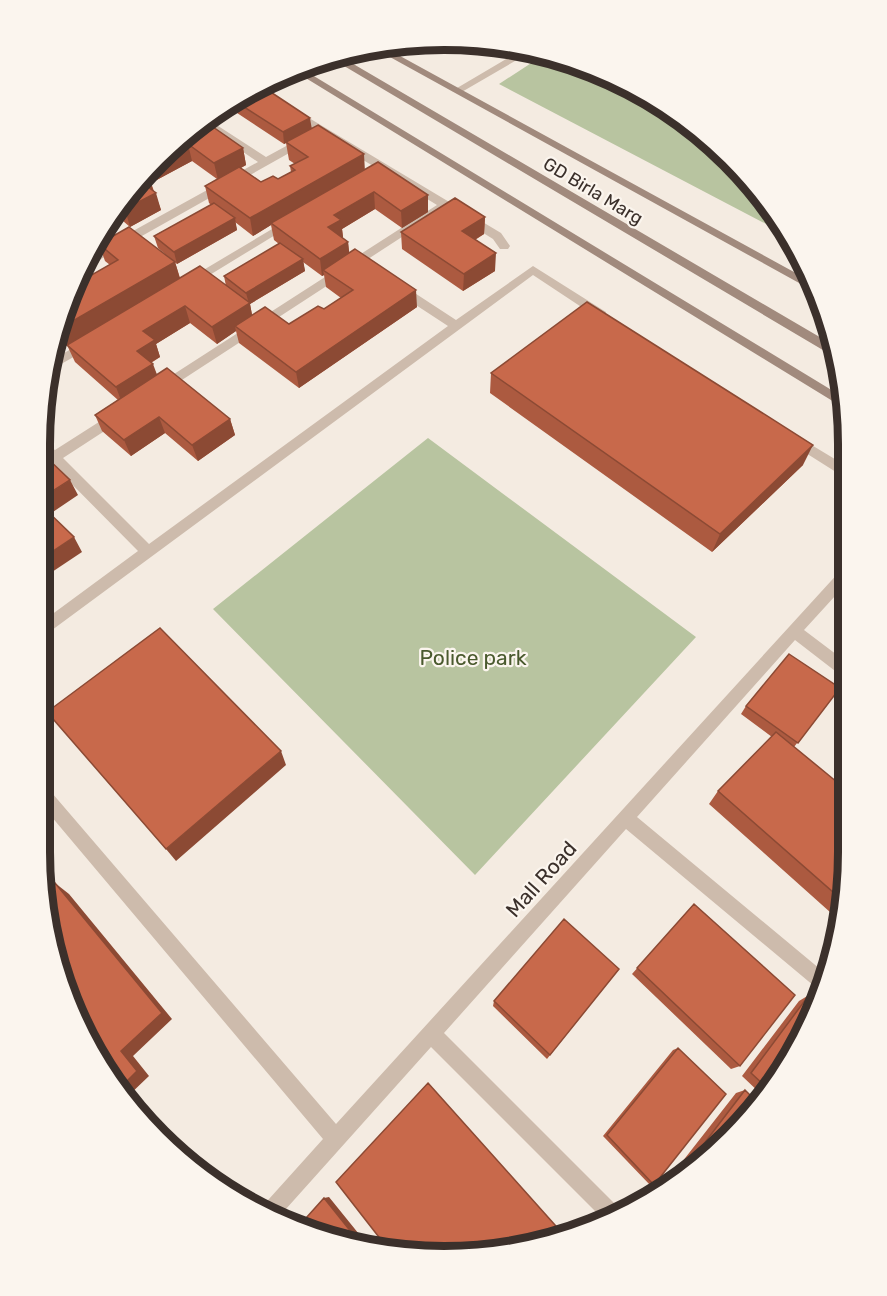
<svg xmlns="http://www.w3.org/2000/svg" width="887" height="1296" viewBox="0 0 887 1296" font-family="Rubik,sans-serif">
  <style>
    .green { fill: #b8c4a0 }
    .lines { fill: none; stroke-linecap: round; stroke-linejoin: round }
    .street { fill: #cdbbac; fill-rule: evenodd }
    .secondary { fill: #a18a7d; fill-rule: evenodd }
    .wall { fill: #ac5a40; fill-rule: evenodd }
    .shaded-wall { fill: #8c4a34 }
    .building { fill: #c8694b; stroke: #8c4a34; stroke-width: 1.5 }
    .labels { text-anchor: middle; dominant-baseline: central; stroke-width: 4.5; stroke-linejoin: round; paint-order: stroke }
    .far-street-label { font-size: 18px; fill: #3b302b; stroke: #fbf5ee }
    .park-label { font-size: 21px; fill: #4a5a2e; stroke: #fbf5ee }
    .street-label { font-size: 21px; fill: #3b302b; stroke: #fbf5ee }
    .rim { fill: none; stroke: #3b302b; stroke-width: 8 }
  </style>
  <rect width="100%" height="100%" fill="#f4ebe1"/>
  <path class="green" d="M545,54C562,59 581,63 598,70C671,99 752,166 789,236L499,84Z
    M428,438L696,637L475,875L213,609Z"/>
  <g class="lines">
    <path class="street" d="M525,48L534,50L460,93L452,91Z
      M251,94L254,95V99L212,122L266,157L299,139H307V143L85,268H79L86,257L258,162L205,126L190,130L208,116Z
      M291,112H299L501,233L510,246L508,249H500L493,239L445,209L165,391H157L155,388L157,385L437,205L291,116Z
      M289,219L293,220V224L195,284L191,285L185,281Z
      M533,266L606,312V318H598L533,275L48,633L42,635L43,621L138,551L53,465L45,468V444L55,450L113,413H123L124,416L123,419L63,458L149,544L448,326L396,292V286H404L456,320Z
      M89,339L93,340V346L47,372L48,362Z
      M795,435L848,467L847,479L790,443L788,440Z
      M846,568V584L804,630L845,661L844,676L839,674L795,640L637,817L826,974L820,991L626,829L444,1033L623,1212L603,1219L431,1047L277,1219L260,1209L323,1139L40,803V783L46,786L336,1124L789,627L841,570Z"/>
    <path class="secondary" d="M380,45L814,283L819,294L370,46Z
      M338,55L835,346L838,357L833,356L329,57Z
      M299,67L843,397L844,408L291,69Z"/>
  </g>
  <path class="wall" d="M260,85L312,128L365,170L428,212L402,228L375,209L342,229L343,237L342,238L348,242L349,253L417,307L299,388L239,343L236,331L217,344L190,323L156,344L160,357L151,363L157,375L230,419L235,435L198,461L165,433L131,456L102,431L95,415L118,400L75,362L67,345L59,350L53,345L74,285L110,265L105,261L99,244L175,262L180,278L226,286L224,276L279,244L274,240L271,225L253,236L235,222L237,230L177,264L158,248L154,236L211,205L209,203L205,186L217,179L192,161L151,183L161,210L130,227L116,215L157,158L203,120L243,148L246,165L241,168L261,182L278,179L291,172L290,166L295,164L289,160L286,143L284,144L234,111L232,100ZM303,262L322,276L324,275L326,287L341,298L324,309L289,324L252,315L250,304L305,271Z
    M485,217L484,234L475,240L495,271L463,291L402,249L401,232Z
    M491,373L803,465L712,552L490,393Z
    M840,688L794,747L843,787L840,921L709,804L718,791L772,737L741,714L746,706Z
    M694,904L740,1066L731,1069L632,974Z
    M619,969L547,1059L493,1006L494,1001Z
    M809,995L806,1032L761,1094L742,1076L799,1001Z
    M678,1048L654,1185H650L603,1136L673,1050Z
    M745,1090L730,1138L666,1187L664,1185L736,1093Z"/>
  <path class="shaded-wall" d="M310,118L312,130L286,142V143L284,144L283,132Z
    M188,144L192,161L151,183L153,190L138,184L155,160Z
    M243,148L246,165L218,180L214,163Z
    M364,154L365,172L271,223V225L253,236L250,218Z
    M374,192L375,209L342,229L343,237L330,245L328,227L334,215Z
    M156,193L161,210L130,227L125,209Z
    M428,195V212L402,228L401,211Z
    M485,217L484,234L461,248L462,231Z
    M235,218L237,230L177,264L174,252Z
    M348,242L350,259L323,270L324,275L322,276L320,259Z
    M496,253L495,271L463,291L464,274Z
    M303,259L305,271L250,304L253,320L235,326L236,331L217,344L212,327L249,304L246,293Z
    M175,262L180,279L59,350L55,341L59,329Z
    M416,290L417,307L299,388L296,372Z
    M185,306L190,323L156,344L160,357L143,367L137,351L143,331Z
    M153,364L159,380L122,403L116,387Z
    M159,417L165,433L131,456L124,440Z
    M230,419L235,435L198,461L192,445Z
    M813,445L803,465L712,552L720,534Z
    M70,480L78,495L47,516L44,512L45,496Z
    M74,537L82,552L43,578L44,557Z
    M281,751L286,765L176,861L166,849Z
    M55,883L69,894L172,1019L133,1056L149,1076L126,1098L119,1089Z
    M329,1197L367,1244L360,1243L324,1198Z"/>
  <path class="building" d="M260,85L310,118L283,132L233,100Z
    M203,120L243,148L214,163L188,144L155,160L157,158Z
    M318,125L364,154L250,218L205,186L239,167L261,182L273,176L278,179L295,170L290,166L308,157L286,142Z
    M378,162L428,195L401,211L374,192L334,215L341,220L328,227L348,242L320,259L271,223Z
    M140,181L156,193L125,209L122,207Z
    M455,198L485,217L462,231L496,253L464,274L401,232Z
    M214,203L235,218L174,252L154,236Z
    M129,227L175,262L59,329L74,285L118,260L99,244Z
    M280,243L303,259L246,293L224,276Z
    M355,249L416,290L296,372L235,326L265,307L289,324L318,306L324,309L353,290L323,270Z
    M200,266L250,303L212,327L185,306L143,331L155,340L137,351L153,364L116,387L67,345Z
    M587,302L813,445L720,534L491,373Z
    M167,368L230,419L192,445L159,417L124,440L95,415Z
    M45,456L70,480L45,496Z
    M44,508L74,537L44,557Z
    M160,628L281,751L166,849L47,712Z
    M789,654L840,688L798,743L746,706Z
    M776,732L843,787L841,899L718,791Z
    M55,883L162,1013L121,1051L137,1071L119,1089L107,1078L60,982L45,892Z
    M694,904L795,995L740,1066L637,968Z
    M564,919L619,969L550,1055L494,1001Z
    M809,995L816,1002L806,1032L766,1087L751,1073Z
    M678,1048L726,1094L654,1185L607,1135Z
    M428,1083L563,1234L523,1249L417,1256L389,1250L336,1182Z
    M745,1090L756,1101L730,1138L677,1179Z
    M324,1198L360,1243L297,1228Z"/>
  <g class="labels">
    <g class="far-street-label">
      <text transform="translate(593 191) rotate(31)">GD Birla Marg</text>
    </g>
    <g class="park-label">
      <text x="473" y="657">Police park</text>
    </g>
    <g class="street-label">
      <text transform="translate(541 879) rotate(-48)">Mall Road</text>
    </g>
  </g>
  <path d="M0 0H887V1296H0ZM444 50H444A394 394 0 0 1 838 444V852A394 394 0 0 1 444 1246H444A394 394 0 0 1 50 852V444A394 394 0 0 1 444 50Z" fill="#fbf5ee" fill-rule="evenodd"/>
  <path class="rim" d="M444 50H444A394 394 0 0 1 838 444V852A394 394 0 0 1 444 1246H444A394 394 0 0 1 50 852V444A394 394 0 0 1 444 50Z"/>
</svg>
